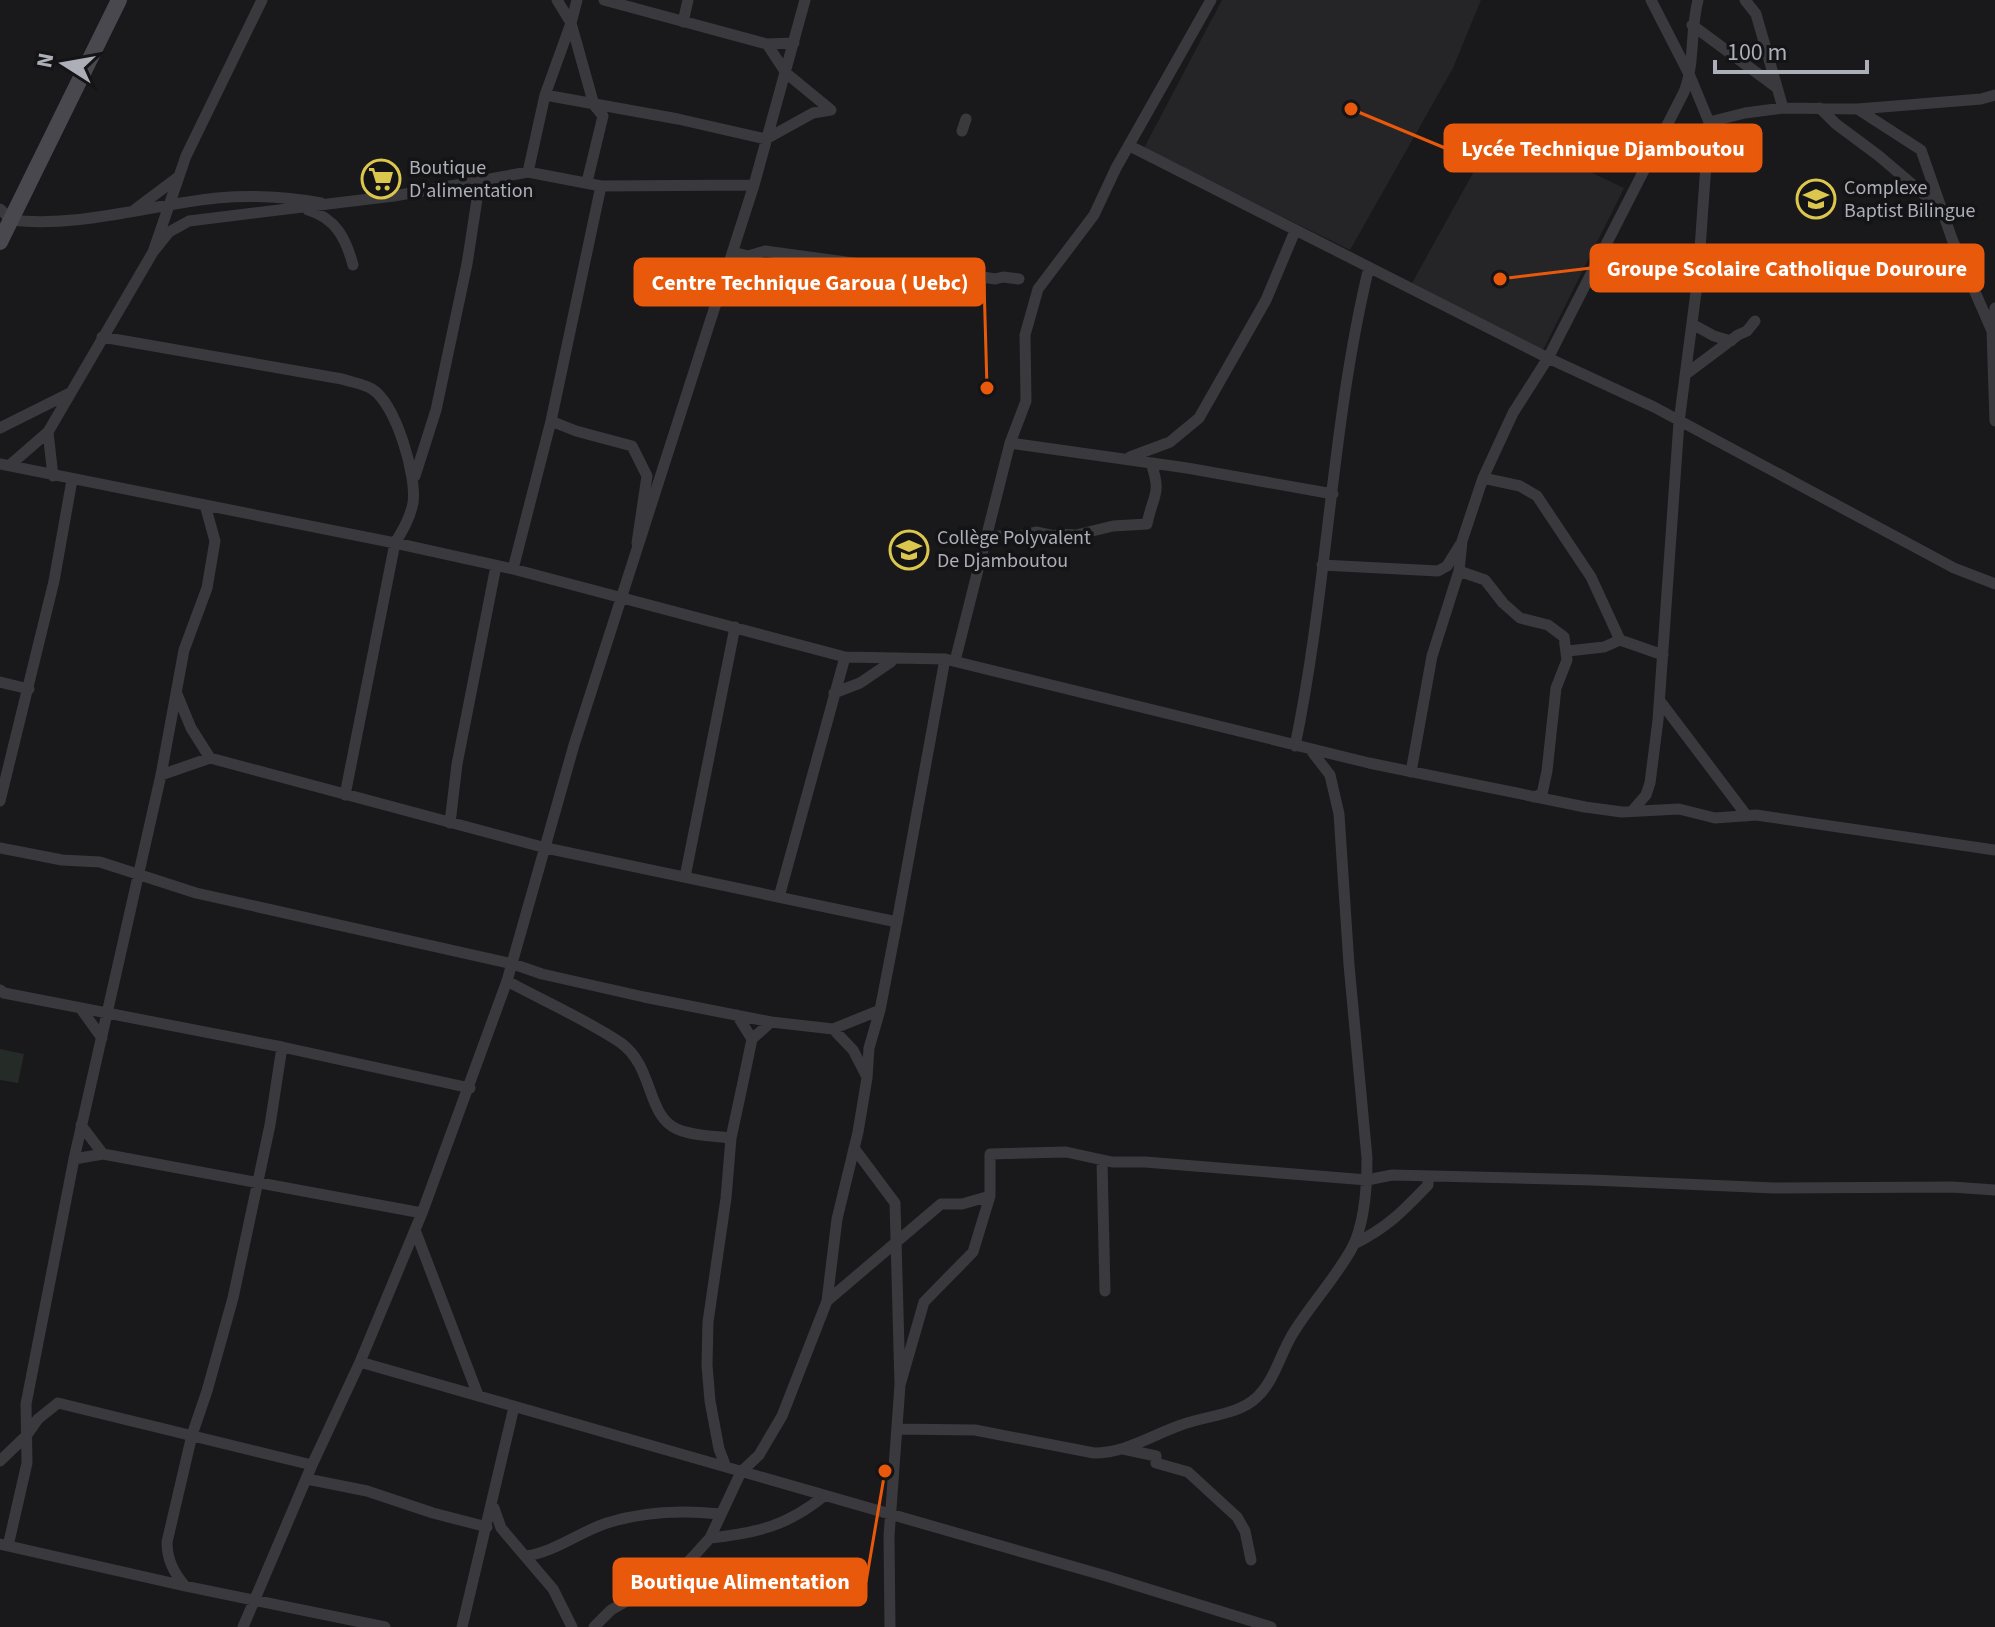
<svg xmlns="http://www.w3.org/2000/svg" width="1995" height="1627" viewBox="0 0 1995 1627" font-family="'Source Sans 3',sans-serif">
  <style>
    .built { fill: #252427 }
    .green { fill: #252c27 }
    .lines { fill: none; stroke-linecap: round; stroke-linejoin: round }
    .street { stroke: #3a3a3e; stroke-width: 11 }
    .secondary { stroke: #48484e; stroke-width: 16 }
    .labels { text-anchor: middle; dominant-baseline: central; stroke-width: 7; stroke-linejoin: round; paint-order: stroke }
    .poi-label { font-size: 20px; fill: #acaeb8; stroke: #141315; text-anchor: start }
    .leader { fill: none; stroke: #e8590c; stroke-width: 3 }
    .callout-dot { fill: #e8590c; stroke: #141315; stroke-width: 3 }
    .callout { fill: #e8590c; stroke: #e8590c; stroke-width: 3 }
    .callout-label { font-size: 22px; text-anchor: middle; font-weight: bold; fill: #fff }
  </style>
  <rect width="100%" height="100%" fill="#19181a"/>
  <path class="built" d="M1222,0H1481L1453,68L1350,250L1144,148Z
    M1498,128L1624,188L1542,352L1412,283Z"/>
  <path class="green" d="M0,1049L24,1054L18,1083L0,1080Z"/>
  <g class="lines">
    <path class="street" d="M557,0L571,23L594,105L603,116L587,182
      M604,0L767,44L794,43
      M1745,0L1756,14L1783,108
      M683,22L688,0
      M1692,25L1776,87
      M767,44L786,73L831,110
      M545,95L678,119L766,139L813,113L831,110
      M1820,108L1836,124L1879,156L1940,208
      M1859,110L1921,150L1952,239L1992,331
      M1709,122L1745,113L1783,108L1858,109L1981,99L1995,95
      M962,131L966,119
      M1130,146L1548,358L1654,407L1954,568L1995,584
      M528,172L545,95L571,23L577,0
      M0,209L11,220C80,228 149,205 217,198C251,195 288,197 321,203
      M308,210C336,218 346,239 353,265
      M133,211L177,178
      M153,252L169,232L189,221L394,196L528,172L601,186L754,185
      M733,252L748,256L765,251L868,265L895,264L913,269H935L995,279L1003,277L1019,279
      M1995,308L1992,331L1995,421
      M1692,324L1714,336L1731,341
      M102,337L342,379C351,382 364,384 372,389C396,404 417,476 413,503C410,518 403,530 395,543L345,795
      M1686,374L1738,335L1747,331L1755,321
      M551,421L576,431L632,446L647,476L637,543
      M0,428L70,393
      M48,432L53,476
      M1010,443L1187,468L1333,494
      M1130,457L1170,442L1199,418L1266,300L1295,231
      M0,464L395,543L513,569L845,657L945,659L1369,763L1585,807L1622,812L1679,809L1715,818L1756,815L1995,850
      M10,465L48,432L153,252L186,156L262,0
      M415,476L436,410L467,264L480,180
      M1483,478L1520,486L1537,496L1591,577L1620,640
      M988,536H1020L1036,532L1055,536L1059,534L1076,535L1113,526L1147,524C1153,494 1162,495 1151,463
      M1322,565L1438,571L1447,566L1460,545
      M513,569L551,421L601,186
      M1459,571L1485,580L1503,603L1520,618L1548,625L1564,637L1567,660L1556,688L1547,771L1542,794L1534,797
      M1568,651L1604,647L1620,640L1663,655
      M955,661L1010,443L1026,401L1025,335L1038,289L1094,215L1116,168L1211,0
      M0,682L29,689
      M834,693L860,683L891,662
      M177,694L191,728L210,758
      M1660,701L1747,816
      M1295,746C1328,587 1331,424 1369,267
      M1411,772L1432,656L1459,571L1462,541L1483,478L1513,413L1548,358L1684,92C1695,64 1690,31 1698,0
      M161,775L210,758L546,848L897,922
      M0,801L54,581L72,480
      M1632,811L1646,795L1650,783L1658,720L1679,422L1698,277L1709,122L1690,76L1651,0
      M450,823L457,764L496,566
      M0,848L62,860L100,862L196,893L513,964L542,974L644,997L771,1022L833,1029L880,1010
      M685,877L735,627
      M779,897L845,657
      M507,981C544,1001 587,1020 621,1043C654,1067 646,1115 677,1129C692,1136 714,1136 731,1138
      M0,990L4,993L282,1047L470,1088
      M81,1009L102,1038
      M737,1015L752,1039
      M833,1029L853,1050L867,1077
      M81,1125L103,1154
      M854,1148L895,1203L900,1385L889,1536L890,1627
      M74,1159L103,1154L422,1213
      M1102,1161L1105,1291
      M415,1230L478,1395
      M1354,1244C1387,1228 1403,1211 1428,1185V1176
      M827,1301L941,1204H962L990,1196
      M360,1362L1106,1576L1271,1627
      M900,1385L924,1302L973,1252L990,1196V1154L1066,1152L1112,1162H1145L1367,1180L1392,1175L1592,1180L1774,1188L1952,1187L1995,1190
      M897,1429L975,1430L1094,1453C1126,1453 1152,1435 1181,1425C1204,1416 1238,1415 1256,1398C1274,1382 1280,1355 1292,1335C1310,1305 1335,1279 1352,1248C1365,1223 1367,1186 1367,1158L1349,965L1339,814L1330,775L1310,749
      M1123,1449L1156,1456V1463L1188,1472L1237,1517L1245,1531L1251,1560
      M0,1461L26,1436L38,1419L58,1403L312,1465
      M726,1467L719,1449L710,1401L707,1365L708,1322L726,1198L731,1138L742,1087L752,1039L771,1022
      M307,1479L367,1491L433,1513L487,1527
      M494,1508L501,1528L553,1589L572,1627
      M710,1538L741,1472L759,1455L782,1416L827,1301L837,1219L858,1132L867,1078L869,1048L880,1010L897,922L945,659H938
      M0,1544L185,1586L385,1627
      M8,1546L27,1463L26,1404L74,1159L161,775L184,650L207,588L215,541L205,505
      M526,1556C555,1552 579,1532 607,1523C644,1511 682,1510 720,1514
      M185,1586C174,1573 167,1560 167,1542L192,1435L207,1391L233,1298L270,1125L282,1047
      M243,1627L312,1465L360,1362L422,1213L507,981L574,745L754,185L805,0
      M462,1627L514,1407
      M594,1627L611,1610L680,1571L710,1538C757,1533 787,1526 824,1496"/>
    <path class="secondary" d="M0,242L119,0"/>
  </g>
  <defs>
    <symbol id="supermarket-ring" viewBox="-11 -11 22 22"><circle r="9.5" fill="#141315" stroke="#dcc74e" stroke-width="1.5"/><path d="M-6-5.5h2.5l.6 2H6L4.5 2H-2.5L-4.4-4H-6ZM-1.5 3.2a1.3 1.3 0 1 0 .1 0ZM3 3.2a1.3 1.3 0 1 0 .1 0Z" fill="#dcc74e"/></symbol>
    <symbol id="school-ring" viewBox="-11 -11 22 22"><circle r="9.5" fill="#141315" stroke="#dcc74e" stroke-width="1.5"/><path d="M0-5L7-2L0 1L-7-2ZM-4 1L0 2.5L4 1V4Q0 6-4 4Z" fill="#dcc74e"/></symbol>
  </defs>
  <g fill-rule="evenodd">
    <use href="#supermarket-ring" x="359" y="157" width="44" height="44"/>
    <use href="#school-ring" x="1794" y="177" width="44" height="44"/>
    <use href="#school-ring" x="887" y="528" width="44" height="44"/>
  </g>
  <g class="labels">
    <g class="poi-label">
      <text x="409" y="168">Boutique<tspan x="409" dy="23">D'alimentation</tspan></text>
      <text x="1844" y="188">Complexe<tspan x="1844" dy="23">Baptist Bilingue</tspan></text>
      <text x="937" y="538">Collège Polyvalent<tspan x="937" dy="23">De Djamboutou</tspan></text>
    </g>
  </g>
  <path class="leader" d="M1351 109L1445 148M1500 279L1591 268M987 388L984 282M885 1471L866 1582"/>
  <g class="callout-dot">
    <circle cx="1351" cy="109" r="8"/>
    <circle cx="1500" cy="279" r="8"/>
    <circle cx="987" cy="388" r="8"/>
    <circle cx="885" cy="1471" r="8"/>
  </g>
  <g class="callout">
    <rect x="1445" y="125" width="316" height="46" rx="8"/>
    <rect x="1591" y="245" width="392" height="46" rx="8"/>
    <rect x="635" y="259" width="349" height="46" rx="8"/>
    <rect x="614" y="1559" width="252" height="46" rx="8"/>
  </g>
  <g class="callout-label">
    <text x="1603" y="156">Lycée Technique Djamboutou</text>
    <text x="1787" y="276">Groupe Scolaire Catholique Douroure</text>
    <text x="810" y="290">Centre Technique Garoua ( Uebc)</text>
    <text x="740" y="1589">Boutique Alimentation</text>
  </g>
  <g transform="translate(64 64) rotate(281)" stroke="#141315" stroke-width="6" paint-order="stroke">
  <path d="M0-6L14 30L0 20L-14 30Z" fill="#acaeb8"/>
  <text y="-12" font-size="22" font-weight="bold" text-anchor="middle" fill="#acaeb8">N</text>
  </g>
  <path d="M1715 60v12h152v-12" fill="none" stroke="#acaeb8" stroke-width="4"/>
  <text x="1727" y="60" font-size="24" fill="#acaeb8" stroke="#141315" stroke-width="6" paint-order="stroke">100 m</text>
</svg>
